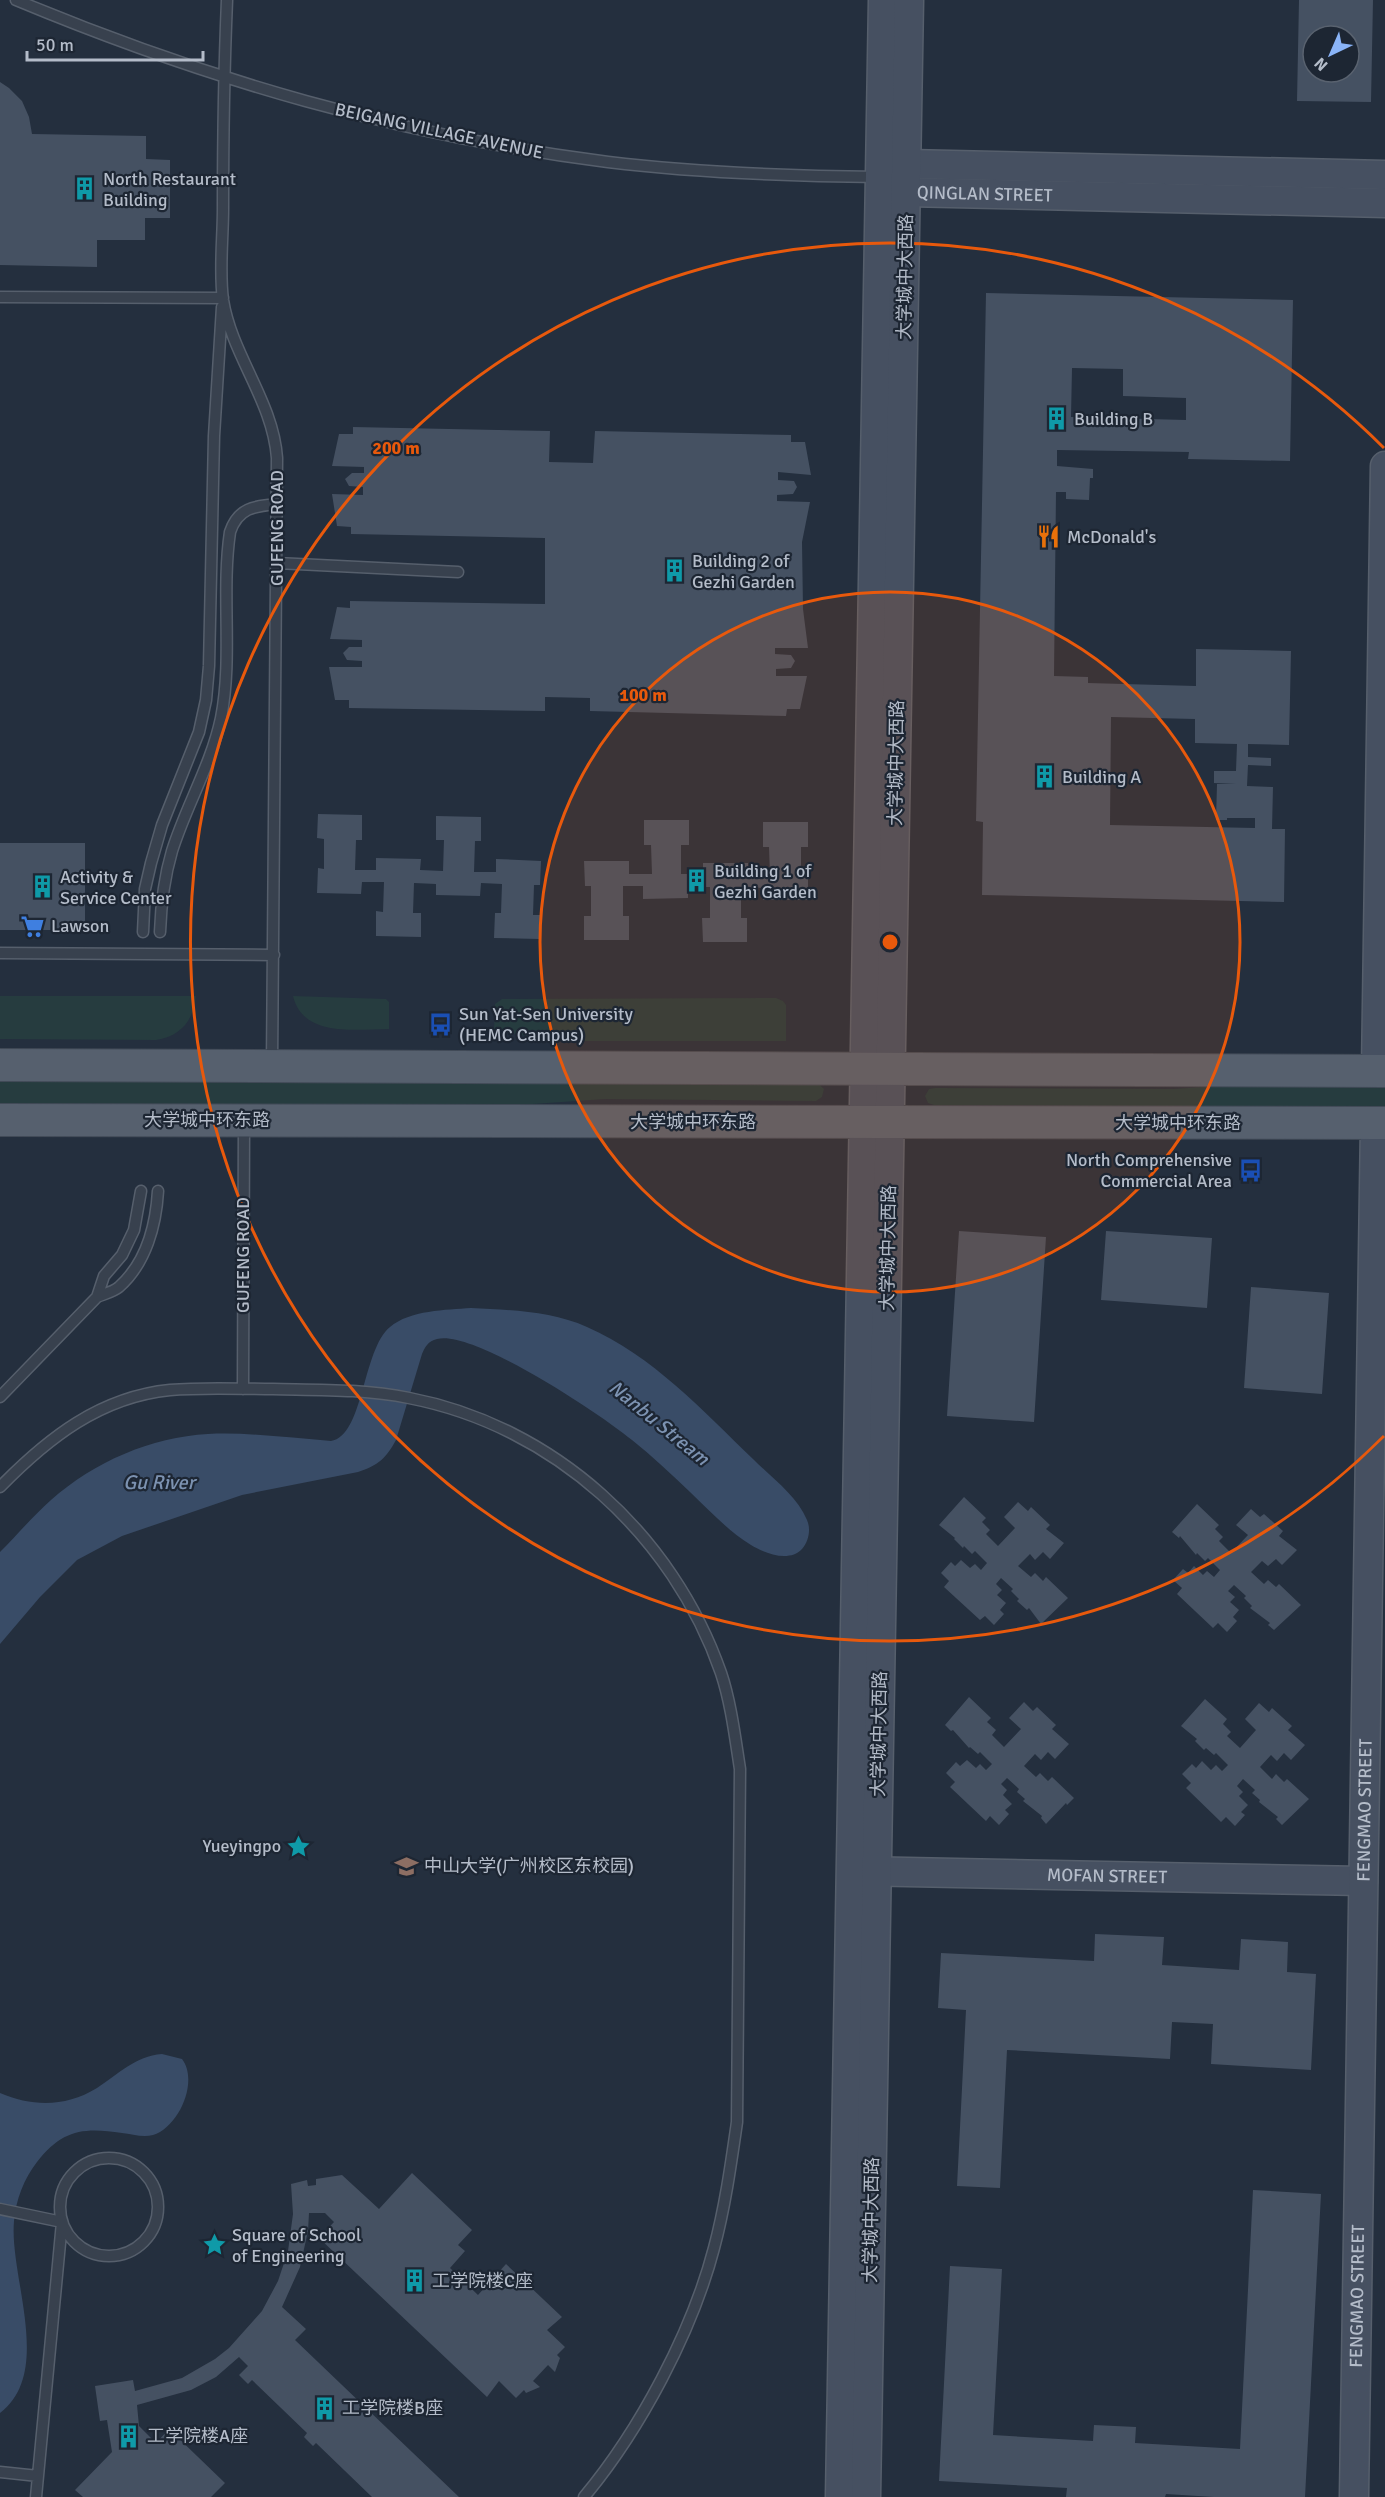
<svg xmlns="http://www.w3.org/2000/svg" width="1385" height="2497" viewBox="0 0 1385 2497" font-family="Signika,'Noto Sans SC',sans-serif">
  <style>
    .green { fill: #263c3f }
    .water { fill: #394c67 }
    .building { fill: #455162; fill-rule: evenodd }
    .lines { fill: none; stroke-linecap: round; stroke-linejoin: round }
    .lane-casing { stroke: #565f6c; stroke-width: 13 }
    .secondary-casing { stroke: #565f6c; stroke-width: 31 }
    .primary-casing { stroke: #414a57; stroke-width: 34 }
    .lane { stroke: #38414e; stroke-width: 10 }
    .secondary { stroke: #465061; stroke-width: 28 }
    .primary { stroke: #56606e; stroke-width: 32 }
    .ring { fill: none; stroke: #e8590c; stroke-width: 3 }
    .labels { text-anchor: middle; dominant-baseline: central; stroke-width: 4.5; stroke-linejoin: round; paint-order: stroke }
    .street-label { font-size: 18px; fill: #b4bcc9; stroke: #1d2633 }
    .poi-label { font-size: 18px; fill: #b4bcc9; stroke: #1d2633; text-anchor: start }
    .water-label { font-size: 20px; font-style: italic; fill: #7c92b1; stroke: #1d2633 }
    .centre { fill: #e8590c; stroke: #1d2633; stroke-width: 3 }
    .ring-label { font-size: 18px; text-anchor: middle; font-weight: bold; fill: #e8590c; stroke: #1d2633; stroke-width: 4.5; stroke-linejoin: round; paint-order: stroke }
  </style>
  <rect width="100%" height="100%" fill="#242f3e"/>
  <path class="green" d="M0,996H196C193,1021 181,1036 156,1040L0,1039Z
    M293,996L386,999L389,1002V1029C356,1029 303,1038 293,996Z
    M776,998L783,1001L786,1005V1041H554L494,1030L495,1004L502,999Z
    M0,1080L818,1083L824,1089L822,1097L816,1101L605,1099L489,1107L0,1105Z
    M1268,1083L1385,1084V1108L934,1105L928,1103L925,1096L929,1089L935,1088L1173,1089Z"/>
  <path class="water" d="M471,1308C509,1310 551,1311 587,1327C653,1356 702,1410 753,1459C771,1477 797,1496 807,1520C811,1529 809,1541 802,1549C789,1563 764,1553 751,1545C728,1531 709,1510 690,1492C671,1474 652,1456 632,1440C602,1415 473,1329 437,1339C428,1341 425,1347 422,1354L396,1440C387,1457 378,1466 358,1472L242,1495L122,1536L77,1560L40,1597L0,1644V1552C17,1535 33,1516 51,1500C94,1462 151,1437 208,1434C248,1432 291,1438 331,1441C364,1436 362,1350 390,1327C410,1310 446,1310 471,1308Z
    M162,2054L182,2059C199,2081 179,2127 153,2135C143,2138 132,2134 122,2133C83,2127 62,2130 37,2162C24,2179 16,2199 14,2221C9,2277 54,2372 0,2413V2093C33,2107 66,2107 97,2088C119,2074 135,2056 162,2054Z"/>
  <path class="building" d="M1299,0H1373L1371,102L1297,101ZM1313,36H1349V72H1313Z
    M0,82L9,88L22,101L29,117L32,134L146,136V159L170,160V218H145V240H97V267L0,265Z
    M986,293L1293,300L1290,461L1188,459L1189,452L1057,450V466L1093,469V478H1090L1089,500L1066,499V492H1056L1054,676L1088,677V683L1196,686V649L1291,651L1289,745L1248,744V757L1271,758V766L1248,765L1247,786L1273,787L1272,829H1285L1284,902L982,895L983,822L976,821ZM1072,368L1123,369V396L1186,398V420L1071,417ZM1111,717L1195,719V743L1237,744L1236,771H1214V783L1236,784H1217L1216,820H1227V818H1255V828L1110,825Z
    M353,427L550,431L549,462L593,463L595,431L791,435V442H805L811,475L778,472V480L794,481L797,487L793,494L777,495V501L810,502L802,542L803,609L808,648H775V654L791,655L795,661L791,668L776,669V676H807L800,709H787L786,716L590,711V698L545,697V711L349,708V700H335L329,667H362V661L347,660L343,653L349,647H362V640L330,639L337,607L350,608V601L545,604V538L351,534V527L337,526L332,494L363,495V487L349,486L345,479L352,473H364V467L332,466L339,434H353Z
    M318,814L362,815V840H356L355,870H376V858L421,859L420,870L443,871L444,840H436V816L481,817V841H475L474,872H496V859L541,861L540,885H534L533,915H540L539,939L494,938L495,913H501L502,884L481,883L480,896L436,895V884L414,883L413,913H421V937L376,936V911L383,912L384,882H362L361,894L317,893L318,868L324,869V839L317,838Z
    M644,820H689V845H681V874H703V863H748V876H770L769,847H763V822H808V847H801V876H808V900H763V888L741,887V918H747V942H703L702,918H710V887H688V898L643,899V886H623V916H629V940H584V916H591V886H585L584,861H629V874H652L651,845H644Z
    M0,843H85V930H0Z
    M959,1231L1046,1237L1034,1422L947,1416Z
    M1106,1231L1212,1238L1207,1308L1101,1300Z
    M1251,1287L1329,1293L1322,1394L1244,1388Z
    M964,1497L986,1518L982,1522L990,1530L986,1534L998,1546L1015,1528L1004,1517L1018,1502L1028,1511L1031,1507L1050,1525L1046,1529L1064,1543L1050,1559L1043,1552L1035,1560L1030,1554L1018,1566L1031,1577L1035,1573L1043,1581L1046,1577L1068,1598L1041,1624L1029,1608L1027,1610L1017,1601L1019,1599L1011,1591L1013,1589L1001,1578L996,1584L1002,1590L997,1595L1006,1603L1000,1610L1004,1614L994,1625L985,1616L980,1620L944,1587L949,1581L941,1573L951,1562L955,1566L961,1560L970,1568L975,1564L981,1570L987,1563L975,1551L972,1554L964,1546L963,1548L954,1539L955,1538L939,1525Z
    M1197,1504L1219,1525L1215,1529L1223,1537L1219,1541L1231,1553L1248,1535L1236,1525L1251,1509L1260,1517L1264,1514L1283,1531L1279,1536L1297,1550L1282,1565L1276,1559L1268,1566L1262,1561L1251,1572L1264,1584L1268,1580L1276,1587L1279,1584L1301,1605L1274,1630L1268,1625L1270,1623L1250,1608L1252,1606L1244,1598L1246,1596L1234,1585L1228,1591L1235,1597L1230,1602L1239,1610L1233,1617L1237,1621L1227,1632L1218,1623L1213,1628L1177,1594L1182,1588L1173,1580L1183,1569L1188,1573L1194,1566L1203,1575L1207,1571L1214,1577L1220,1570L1208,1558L1205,1561L1197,1553L1196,1555L1180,1536L1179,1538L1172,1532Z
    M969,1697L991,1718L987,1722L996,1730L992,1735L1004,1747L1021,1729L1009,1718L1024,1702L1033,1711L1037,1707L1056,1725L1052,1729L1069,1744L1055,1759L1048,1752L1041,1760L1035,1754L1024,1766L1036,1777L1040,1773L1048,1781L1052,1777L1074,1798L1067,1805L1066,1803L1046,1824L1041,1818L1042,1816L1023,1801L1025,1799L1017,1792L1019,1789L1007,1778L1001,1784L1007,1790L1003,1795L1012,1804L1005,1810L1009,1814L999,1825L990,1816L986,1821L950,1787L955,1782L946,1773L956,1762L960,1766L967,1760L976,1768L980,1764L986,1770L992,1764L980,1752L978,1754L970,1747L969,1748L953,1730L951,1731L945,1725Z
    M1205,1699L1227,1719L1223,1724L1231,1732L1227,1736L1240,1748L1256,1730L1245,1719L1259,1703L1269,1712L1272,1708L1292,1726L1288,1730L1305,1745L1291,1760L1284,1753L1277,1761L1271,1755L1260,1767L1272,1779L1276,1774L1284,1782L1287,1779L1309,1799L1282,1825L1276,1819L1278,1817L1259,1802L1260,1800L1252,1793L1255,1790L1243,1779L1237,1786L1243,1792L1239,1796L1248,1805L1241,1812L1245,1815L1235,1826L1226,1817L1221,1822L1186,1788L1191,1783L1182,1774L1192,1764L1196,1768L1202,1761L1211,1770L1216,1765L1222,1771L1228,1765L1216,1753L1214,1755L1206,1748L1204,1750L1195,1741L1197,1739L1181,1726Z
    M1095,1934L1164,1937L1162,1965L1239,1970L1241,1939L1288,1942L1287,1972L1316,1974L1311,2070L1211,2064L1213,2024L1172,2022L1170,2059L1007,2050L1000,2188L957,2186L966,2010L938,2008L941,1953L1094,1961Z
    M412,2173L472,2230L458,2245L465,2251L450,2268L478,2295L506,2264L562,2317L547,2330L565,2347L557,2355L560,2358L555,2372L548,2365L533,2381L540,2387L526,2393L524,2390L516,2398L499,2381L487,2397L319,2238L334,2222L325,2213H309L308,2231L300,2267L282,2307L306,2329L295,2340L459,2497H372L316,2443L313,2446L304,2437L307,2433L252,2380L248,2384L239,2375L248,2366L239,2357L216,2377L191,2390L137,2405L139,2426L156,2443L169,2429L225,2483L211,2497H83L75,2490L112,2452L107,2420L100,2421L95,2386L133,2380L135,2391L182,2378L215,2359L229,2348L262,2311L278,2281L288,2251L293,2214L291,2184L307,2180L308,2186L316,2185V2179L342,2175L379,2209Z
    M1253,2190L1321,2194L1305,2497H1214L1166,2494L1165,2497H1066L1067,2488L939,2481L950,2266L1002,2269L993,2435L1093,2441L1094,2425L1136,2427L1135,2443L1240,2449Z"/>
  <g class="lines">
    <defs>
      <path id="lane" d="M16,0C208,80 401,136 608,162C698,173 789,176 879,177
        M227,0C224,70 223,139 223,209C223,238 219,271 223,300C232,356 273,401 277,458L272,1064
        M0,297L223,298
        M277,563L458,572
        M143,932L145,889L151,863L162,825L199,732L206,700L209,666L214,436L222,307
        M160,932C161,904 164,878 172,851C186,806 211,765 221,718C233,657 221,593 230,532C238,508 254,506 277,504
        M0,953L274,955
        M97,1297L104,1276L122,1255L134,1230L141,1191
        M243,1389L244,1123
        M0,1397L97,1297C104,1294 113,1292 119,1287C146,1263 156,1225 158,1191
        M0,1487C48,1438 100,1397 170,1390C204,1387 239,1389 273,1389C318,1390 365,1389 409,1398C554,1426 673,1535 721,1673C731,1703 735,1737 740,1769L737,2122C731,2164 725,2207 714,2248C692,2332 640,2430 584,2497
        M60 2207a49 49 0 1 1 98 0a49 49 0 1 1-98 0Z
        M0,2209L62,2222L36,2497
        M0,2472L38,2476"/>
      <g id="secondary">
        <path d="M891,172L907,164L1385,175"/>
        <path id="s1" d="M889,183L906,192L1385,203"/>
        <path d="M1376,1071L1385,466"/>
        <path id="s2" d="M858,1871L1363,1881"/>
        <path d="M840,2497L883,0"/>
        <path d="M866,2497L909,0"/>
        <path id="s3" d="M1354,2497L1375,1123"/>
      </g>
      <path id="primary" d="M0,1065L1385,1071
        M0,1120L1385,1123"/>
    </defs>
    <use href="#lane" class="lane-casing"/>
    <use href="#secondary" class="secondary-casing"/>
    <use href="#primary" class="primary-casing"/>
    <use href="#lane" class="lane"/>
    <use href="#secondary" class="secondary"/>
    <use href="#primary" class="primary"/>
  </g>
  <circle cx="890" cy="942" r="350" fill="#e8590c" fill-opacity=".12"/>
  <g class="ring">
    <circle cx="890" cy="942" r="350"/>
    <path d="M1384 1436A699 699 0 1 1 1384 448"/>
  </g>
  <defs>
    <symbol id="building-bare" viewBox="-9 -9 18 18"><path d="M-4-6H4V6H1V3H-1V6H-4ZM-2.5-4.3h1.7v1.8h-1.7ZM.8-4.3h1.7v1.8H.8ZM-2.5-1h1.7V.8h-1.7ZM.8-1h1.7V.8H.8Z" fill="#0f9aa8" stroke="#1d2633" stroke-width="2.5" paint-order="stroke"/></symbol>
    <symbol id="restaurant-bare" viewBox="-9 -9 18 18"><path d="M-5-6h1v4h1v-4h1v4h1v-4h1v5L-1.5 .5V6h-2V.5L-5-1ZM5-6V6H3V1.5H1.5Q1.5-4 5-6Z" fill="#e8710a" stroke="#1d2633" stroke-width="2.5" paint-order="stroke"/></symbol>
    <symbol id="supermarket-bare" viewBox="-9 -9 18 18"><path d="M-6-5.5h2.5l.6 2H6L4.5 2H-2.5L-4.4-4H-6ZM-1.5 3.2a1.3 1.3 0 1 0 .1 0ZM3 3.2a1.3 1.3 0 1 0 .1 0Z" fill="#3f7fe0" stroke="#1d2633" stroke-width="2.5" paint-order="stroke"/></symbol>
    <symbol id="bus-bare" viewBox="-9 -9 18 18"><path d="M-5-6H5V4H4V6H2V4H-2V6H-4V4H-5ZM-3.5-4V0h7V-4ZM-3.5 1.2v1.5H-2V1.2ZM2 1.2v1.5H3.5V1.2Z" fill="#1a4fb4" stroke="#1d2633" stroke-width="2.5" paint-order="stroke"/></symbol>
    <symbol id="sight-bare" viewBox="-9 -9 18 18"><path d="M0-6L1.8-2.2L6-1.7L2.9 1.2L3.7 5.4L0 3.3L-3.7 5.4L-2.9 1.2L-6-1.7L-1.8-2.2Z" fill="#0f9aa8" stroke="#1d2633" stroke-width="2.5" paint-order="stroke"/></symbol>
    <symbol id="university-bare" viewBox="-9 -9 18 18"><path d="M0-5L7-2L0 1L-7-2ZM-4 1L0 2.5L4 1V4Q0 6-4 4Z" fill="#8d6e63" stroke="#1d2633" stroke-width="2.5" paint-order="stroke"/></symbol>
  </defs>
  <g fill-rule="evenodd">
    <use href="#building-bare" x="68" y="172" width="33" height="33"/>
    <use href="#building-bare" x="1040" y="402" width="33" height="33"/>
    <use href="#restaurant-bare" x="1032" y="520" width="33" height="33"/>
    <use href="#building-bare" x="658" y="554" width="33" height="33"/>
    <use href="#building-bare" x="1028" y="760" width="33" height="33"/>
    <use href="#building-bare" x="680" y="864" width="33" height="33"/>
    <use href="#building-bare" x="26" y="870" width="33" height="33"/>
    <use href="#supermarket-bare" x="16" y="910" width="33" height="33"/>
    <use href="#bus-bare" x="424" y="1008" width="33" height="33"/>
    <use href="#bus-bare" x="1234" y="1154" width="33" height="33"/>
    <use href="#sight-bare" x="282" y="1830" width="33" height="33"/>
    <use href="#university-bare" x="390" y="1850" width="33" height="33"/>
    <use href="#sight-bare" x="198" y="2228" width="33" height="33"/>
    <use href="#building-bare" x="398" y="2264" width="33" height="33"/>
    <use href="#building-bare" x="308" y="2392" width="33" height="33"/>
    <use href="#building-bare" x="112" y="2420" width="33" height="33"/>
  </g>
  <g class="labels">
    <g class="street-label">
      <text transform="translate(439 131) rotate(12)">BEIGANG VILLAGE AVENUE</text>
      <text stroke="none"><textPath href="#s1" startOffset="98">QINGLAN STREET</textPath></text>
      <text transform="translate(905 277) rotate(-89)">大学城中大西路</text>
      <text transform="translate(277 528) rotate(-90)">GUFENG ROAD</text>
      <text transform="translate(896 763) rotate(-89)">大学城中大西路</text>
      <text x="207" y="1120">大学城中环东路</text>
      <text x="693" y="1122">大学城中环东路</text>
      <text x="1178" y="1123">大学城中环东路</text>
      <text transform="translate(888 1248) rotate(-89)">大学城中大西路</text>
      <text transform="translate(243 1255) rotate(-90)">GUFENG ROAD</text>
      <text transform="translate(879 1734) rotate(-89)">大学城中大西路</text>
      <text stroke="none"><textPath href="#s3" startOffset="687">FENGMAO STREET</textPath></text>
      <text stroke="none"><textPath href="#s2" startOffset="249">MOFAN STREET</textPath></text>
      <text transform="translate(871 2220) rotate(-89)">大学城中大西路</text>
      <text stroke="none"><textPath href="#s3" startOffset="201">FENGMAO STREET</textPath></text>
    </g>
    <g class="poi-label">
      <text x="103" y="179">North Restaurant<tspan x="103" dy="21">Building</tspan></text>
      <text x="1074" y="419">Building B</text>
      <text x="1067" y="537">McDonald's</text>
      <text x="692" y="561">Building 2 of<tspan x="692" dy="21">Gezhi Garden</tspan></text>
      <text x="1062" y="777">Building A</text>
      <text x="714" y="871">Building 1 of<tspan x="714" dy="21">Gezhi Garden</tspan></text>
      <text x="60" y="877">Activity &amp;<tspan x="60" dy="21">Service Center</tspan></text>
      <text x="51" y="926">Lawson</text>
      <text x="459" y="1014">Sun Yat-Sen University<tspan x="459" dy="21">(HEMC Campus)</tspan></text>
      <text x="1232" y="1160" text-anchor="end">North Comprehensive<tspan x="1232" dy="21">Commercial Area</tspan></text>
      <text x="281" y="1846" text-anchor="end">Yueyingpo</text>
      <text x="424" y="1866">中山大学(广州校区东校园)</text>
      <text x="232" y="2235">Square of School<tspan x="232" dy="21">of Engineering</tspan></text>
      <text x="432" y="2281">工学院楼C座</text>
      <text x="342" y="2408">工学院楼B座</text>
      <text x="147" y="2436">工学院楼A座</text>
    </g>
    <g class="water-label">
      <text transform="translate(659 1423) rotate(39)">Nanbu Stream</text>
      <text x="159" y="1482">Gu River</text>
    </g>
  </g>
  <circle cx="890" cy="942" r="9" class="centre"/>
  <g class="ring-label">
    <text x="396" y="454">200 m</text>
    <text x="643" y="701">100 m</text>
  </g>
  <g transform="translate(1331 54) rotate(224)"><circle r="28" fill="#1d2633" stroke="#59626f" stroke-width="1.5"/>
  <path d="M0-4.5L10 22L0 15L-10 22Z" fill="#8ab4f8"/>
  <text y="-9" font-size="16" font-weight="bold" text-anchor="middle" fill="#b4bcc9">N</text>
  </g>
  <path d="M27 51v9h176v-9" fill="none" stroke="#b4bcc9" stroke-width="3"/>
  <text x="36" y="51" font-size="18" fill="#b4bcc9" stroke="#1d2633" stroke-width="4.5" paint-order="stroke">50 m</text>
</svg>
